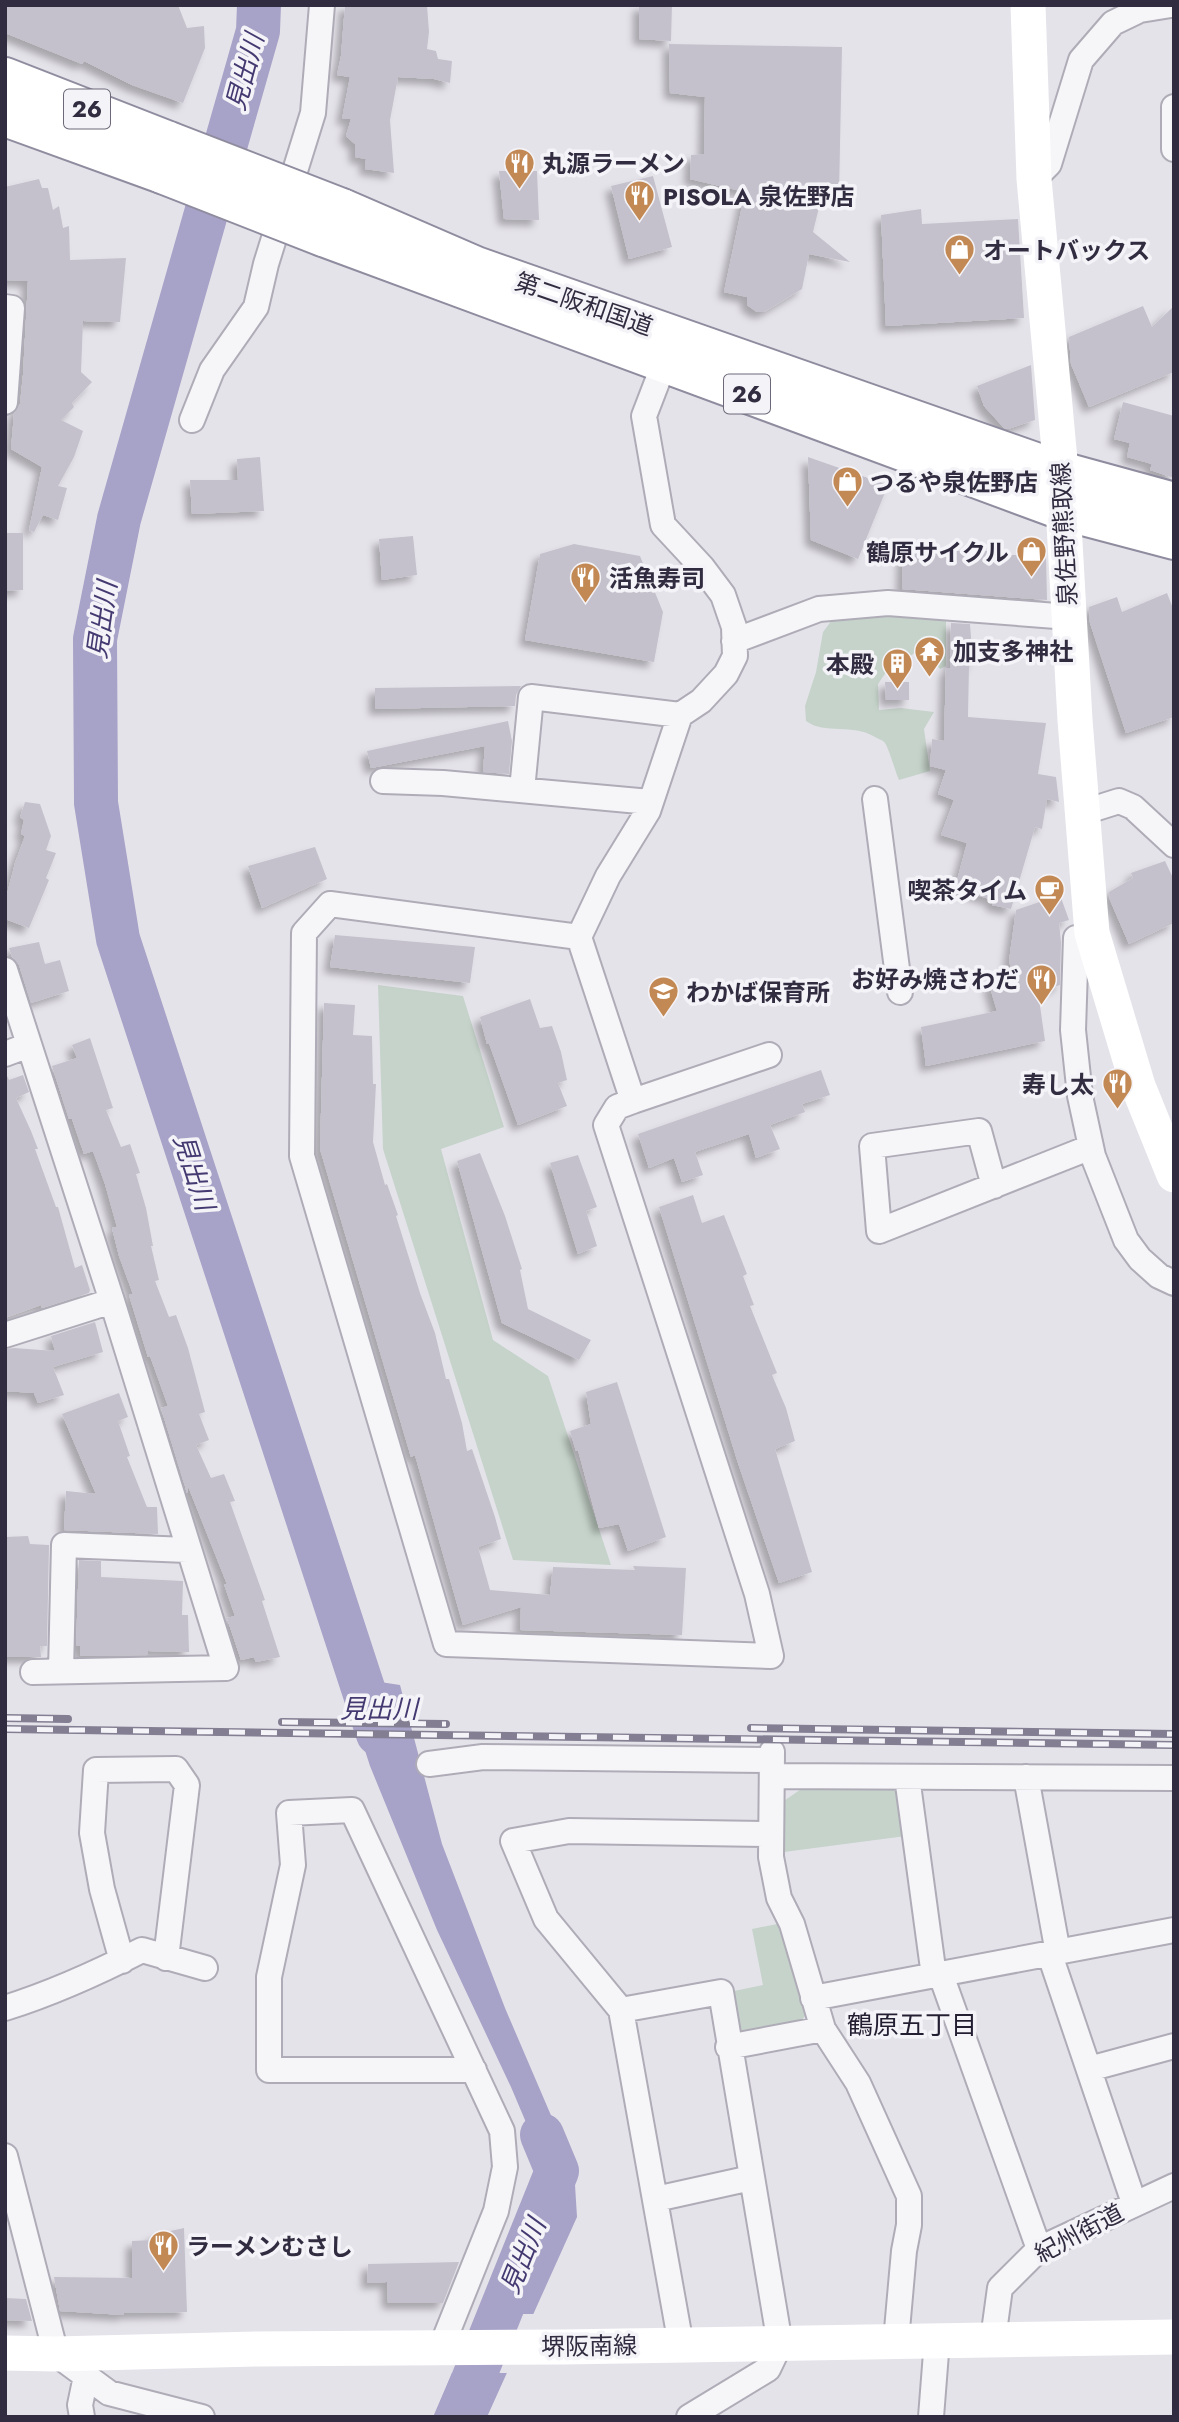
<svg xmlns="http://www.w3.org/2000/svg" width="1179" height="2422" viewBox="0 0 1179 2422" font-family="Jost,'Noto Sans JP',sans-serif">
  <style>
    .green { fill: #c5d3ca }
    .water { fill: #a7a2c7 }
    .pier { fill: #e5e3ea }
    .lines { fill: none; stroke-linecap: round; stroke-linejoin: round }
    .river { stroke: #a7a2c7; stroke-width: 44 }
    .building { fill: #c4c1cc; filter: url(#shadow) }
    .minor-casing { stroke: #afacb7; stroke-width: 28 }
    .trunk-casing { stroke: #908c9f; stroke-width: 42 }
    .minor { stroke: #f6f6f9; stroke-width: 24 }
    .secondary { stroke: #fff; stroke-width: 35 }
    .trunk { stroke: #fff; stroke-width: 38 }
    .rail-casing { stroke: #837e92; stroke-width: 8 }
    .rail { stroke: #f4f3f7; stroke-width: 5; stroke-dasharray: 16; stroke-linecap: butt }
    .trunk-bridge-casing { stroke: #908c9f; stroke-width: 42; stroke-linecap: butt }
    .trunk-bridge { stroke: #fff; stroke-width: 38 }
    .labels { text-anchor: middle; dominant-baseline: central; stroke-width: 7; stroke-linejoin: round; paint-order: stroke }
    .shield { fill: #f4f3f7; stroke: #6c6878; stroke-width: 2 }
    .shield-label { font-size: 23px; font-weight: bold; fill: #322c41 }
    .poi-label { font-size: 24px; font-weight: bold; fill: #322c41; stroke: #f4f3f7; text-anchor: start }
    .street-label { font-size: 24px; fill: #322c41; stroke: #f4f3f7 }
    .water-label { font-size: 26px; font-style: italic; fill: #443a71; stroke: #f4f3f7 }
    .neighbourhood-label { font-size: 26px; fill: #241e32; stroke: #f4f3f7 }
  </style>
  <defs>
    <filter id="shadow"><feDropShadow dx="-6" dy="6" stdDeviation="3.5" flood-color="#0004"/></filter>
  </defs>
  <rect width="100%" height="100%" fill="#e5e3ea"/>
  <path class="green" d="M891,610L946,615V666L940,669L920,649L906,659L907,675L889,668L878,684L879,710L901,708L934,712L924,729L930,771L899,780C895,771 889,749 885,743C883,740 878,739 875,737C852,723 825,735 806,721L805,706L816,672L823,632L832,620Z
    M378,985L463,996L504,1127L441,1149L493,1340L548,1376L611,1565L513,1560L383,1149Z
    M899,1784L906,1836L784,1852L778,1805L807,1785Z
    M782,1923L805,2016L799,2024L750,2037L739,2031L734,1991L763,1985L752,1929Z"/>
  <path class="water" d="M341,1676L400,1685L442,1844L505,2008L574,2169L577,2217L487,2417H433L485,2296L526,2272L550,2217L547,2172L511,2087L437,1930L370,1766Z"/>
  <path class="pier" d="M474,2314H538L511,2373H448Z"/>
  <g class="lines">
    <path class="river" d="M259,5L258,31L119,519L95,639L96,803L118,939L378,1734
      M458,2417L557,2171L542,2135"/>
  </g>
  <path class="building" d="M5,5H178L187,28L204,26L205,48L183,103L132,85L84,61L82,64L5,33Z
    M345,5H427L429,32L427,49L436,51L438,59L452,61L450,83L434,79L398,77L390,120L394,173L365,169L366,159L355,157V144L346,136L351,119H342L350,77L337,75L341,56Z
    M639,5H672L671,41L639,39Z
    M669,44L842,47L839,195H822L813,232L850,262L809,254L802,289L764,312H757L747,305V297L724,292L745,192L690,179L691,155L704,154L705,97L670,93Z
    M499,171H537L539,220L504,219Z
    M653,176L672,247L629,259L611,186Z
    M39,179L42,188H48L53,210L59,206L63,228L69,226L70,260L126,258L120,322L83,321L81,372L92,382L72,403L74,407L61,420L83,431L74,457L58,486L67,488L58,520L43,515L34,532L29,530L42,467L11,449L14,414L20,404L23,375L28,281L5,280V187Z
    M921,209L922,224L1018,219L1024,318L886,326L881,215Z
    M1143,306L1152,327L1174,306V372L1089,407L1071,364L1069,337Z
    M1031,365L1035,420L1008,429L1004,428L984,406L977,386Z
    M1123,402L1174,416V478L1150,470L1152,464L1127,457L1130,443L1114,439Z
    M260,457L264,511L192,514L190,480H238L237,459Z
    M808,457L888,485L858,559L811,540Z
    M5,533H23V590L5,591Z
    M413,536L417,575L382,580L379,539Z
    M574,544L640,556L663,612L654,662L525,640L540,554Z
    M903,551H996V555H1046L1047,600L902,589Z
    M1167,593L1174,611V717L1126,733L1090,623L1089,607L1117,597L1122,612Z
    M951,623L970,624L973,664L969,665L968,717L1046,723L1038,774L1056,777L1059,802L1047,799L1042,829L1035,827L1011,909L992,905V900L955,888L967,843L941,835L954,800L938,794L946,770L930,766L932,739L944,741L946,668H950Z
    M885,682H909V700H886Z
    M521,686L516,695L515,706L375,709V688Z
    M508,721L512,741L509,774L483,772L485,746L371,768L367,751Z
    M25,802L40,804L51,836L46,850L56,853L46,878L49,880L29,928L5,919V902L15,863L25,836L21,834L24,820L20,817Z
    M315,847L327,879L262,908L248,866Z
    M1165,861L1174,880V923L1129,944L1110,900L1109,892L1133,878L1131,873Z
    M1060,895L1069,920L1059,923L1061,942L1060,985L1038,992L1045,1041L926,1066L921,1027L997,1011L989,984L1013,975L1009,961L1016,910Z
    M335,935L475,947L470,983L330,967Z
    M39,942L45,964L60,960L69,991L31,1003L19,965L12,957L9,948Z
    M530,999L540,1028L552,1026L561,1052L567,1080L558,1083L567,1106L518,1125L489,1043L487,1044L480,1017Z
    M324,1003L355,1005L353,1035L372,1036L373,1084H376L373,1142L385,1185L387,1184L398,1215L396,1216L420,1293L435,1333L446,1379H449L462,1423L467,1451L472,1449L495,1517L501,1539L478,1547L490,1590L550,1595L553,1567L635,1570L633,1566L686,1568L682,1635L520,1630L521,1607L463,1625L415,1455L411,1457L320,1149Z
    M90,1038L113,1108L106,1110L121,1147L130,1144L140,1173L136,1174L146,1208L153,1246H151L159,1280L155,1281L169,1317L176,1315L188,1348L205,1412L199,1414L209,1440L196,1445L211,1478L224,1474L235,1501L230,1502L265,1600L262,1601L280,1657L256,1662L254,1657L241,1660L227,1618L235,1616L224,1584H227L188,1486L187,1493L161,1408L168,1406L150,1356L148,1357L129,1295L133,1294L119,1256L112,1228L117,1227L105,1184L93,1151L84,1154L72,1119H69L52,1066L77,1058L72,1045Z
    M821,1070L830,1095L802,1104L805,1112L770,1125L780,1149L756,1158L749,1134L695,1152L703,1175L682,1182L674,1158L649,1168L638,1134Z
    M5,1072L9,1080L23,1075L29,1092L16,1098L31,1131L38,1149H35L56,1207H58L75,1268L82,1265L90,1290L89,1293L42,1308L41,1305L5,1318Z
    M480,1153L505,1216L522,1269L520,1270L528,1309L591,1340L579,1360L502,1323L457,1161Z
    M578,1155L597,1207L586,1211L597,1246L578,1254L550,1163Z
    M693,1195L702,1223L724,1215L747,1274L743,1276L754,1305L750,1306L777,1373L772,1375L786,1408L795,1441L775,1449L812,1572L779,1583L738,1463L659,1207Z
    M95,1322L103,1352L53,1367L64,1395L38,1403L34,1393L5,1391V1349L14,1348L55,1351L51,1336Z
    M617,1382L666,1537L628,1551L619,1524L599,1528L578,1450L576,1451L570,1431L591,1424L586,1392Z
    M119,1393L128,1417L118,1421L130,1456L127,1457L147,1507H157L158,1534L64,1530L66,1491L96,1494L62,1414Z
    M28,1536L30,1544L49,1545L47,1646H40L41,1657H5V1537Z
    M79,1560L101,1561V1577L183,1581L182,1615H188L189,1652L148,1651V1655L80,1656V1646H76Z
    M184,2228L187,2312L124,2313V2315L60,2311L54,2277L132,2278V2241L152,2240V2235Z
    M459,2262L443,2303H388L387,2282L367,2283L368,2264Z
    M5,2298L26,2299L32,2321L5,2320Z"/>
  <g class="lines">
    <defs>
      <path id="minor" d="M1174,107V149
        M1034,179L1049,164L1081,60L1113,23L1140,10L1171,5
        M5,307L12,308L5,402
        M192,420L212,370L256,307L266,264L313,113L322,5
        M734,641L819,609L888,603L1069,617
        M383,781L443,783L650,802
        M522,790L531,697L680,715L701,701L726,674L735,656L734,627L723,595L702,567L663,525L644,416L664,364
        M875,799L900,992
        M1081,813L1119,801L1133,807L1174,845
        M579,937L608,876L648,811L680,715
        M1076,938L1073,1030L1080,1096L1093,1156L1126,1240L1140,1259L1159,1276L1174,1283
        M5,970L112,1301L226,1668L33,1672
        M5,1054L29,1045
        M633,1101L579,937L330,904L304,933L302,1156L446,1644L771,1656L757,1594L606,1125L617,1107L633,1101L769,1055
        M994,1186L979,1131L872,1146L879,1231L1091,1147
        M5,1335L112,1301
        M61,1671L64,1545L187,1550
        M772,1752L771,1857L779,1898L792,1924L823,2029L858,2083L909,2196V2225L904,2251L896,2341
        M429,1764L483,1757L772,1760
        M772,1776L1174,1778
        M907,1777L934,1976
        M1026,1777L1058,1953
        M1050,1955L1134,2203
        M122,1961L102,1889L92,1833L96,1770L176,1769L187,1785L166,1958
        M941,1975L1039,2249
        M813,1998L1174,1930
        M5,2008C53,1993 97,1973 142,1950L205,1968
        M621,2010L681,2345
        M728,2047L823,2029
        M1089,2069L1174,2046
        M5,2156L56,2354L109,2393L202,2417
        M656,2199L751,2178
        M993,2339L1000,2288L1039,2249L1174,2186
        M441,2348L496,2211L505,2167L502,2131L352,1810L289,1813L293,1865L269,1977V2070H474
        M82,2417L80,2405L86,2376
        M689,2417L768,2369L780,2344L721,1992L621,2010L546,1919L513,1841L569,1831L770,1834
        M931,2417L937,2340"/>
      <path id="trunk" d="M5,77L169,141
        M5,117L162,174
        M342,208L476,266L1061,471L1174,502
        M323,237L1064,511L1174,540"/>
    </defs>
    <use href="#minor" class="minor-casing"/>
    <use href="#trunk" class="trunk-casing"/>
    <use href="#minor" class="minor"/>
    <path class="secondary" d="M1028,5L1034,179L1061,471L1075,720L1092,933L1138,1086L1174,1175
      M5,2353L56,2354L257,2349L562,2347L1174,2337"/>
    <use href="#trunk" class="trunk"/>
    <defs>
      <path id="rail" d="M5,1718L68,1719
        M282,1722L446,1724
        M751,1728L1174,1734
        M5,1729L1174,1745"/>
    </defs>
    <use href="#rail" class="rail-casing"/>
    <use href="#rail" class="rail"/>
    <defs>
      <path id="trunk-bridge" d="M169,141L342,208
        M162,174L323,237"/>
    </defs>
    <use href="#trunk-bridge" class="trunk-bridge-casing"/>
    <use href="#trunk-bridge" class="trunk-bridge"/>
  </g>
  <defs>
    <symbol id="restaurant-pin" viewBox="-11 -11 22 30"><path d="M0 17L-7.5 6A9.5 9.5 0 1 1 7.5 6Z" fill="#c38954" stroke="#f4f3f7"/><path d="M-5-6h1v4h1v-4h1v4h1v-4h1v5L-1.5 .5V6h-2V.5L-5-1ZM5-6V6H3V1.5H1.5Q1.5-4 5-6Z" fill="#fff"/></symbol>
    <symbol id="shop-pin" viewBox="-11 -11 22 30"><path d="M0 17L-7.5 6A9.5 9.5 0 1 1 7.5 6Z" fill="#c38954" stroke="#f4f3f7"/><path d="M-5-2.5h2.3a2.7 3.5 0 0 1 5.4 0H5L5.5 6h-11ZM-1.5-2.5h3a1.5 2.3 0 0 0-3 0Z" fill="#fff"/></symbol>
    <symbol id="temple-pin" viewBox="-11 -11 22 30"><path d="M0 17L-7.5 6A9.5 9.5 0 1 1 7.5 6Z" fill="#c38954" stroke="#f4f3f7"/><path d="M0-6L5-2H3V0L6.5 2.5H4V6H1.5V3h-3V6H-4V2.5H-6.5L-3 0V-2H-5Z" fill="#fff"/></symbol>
    <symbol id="building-pin" viewBox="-11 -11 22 30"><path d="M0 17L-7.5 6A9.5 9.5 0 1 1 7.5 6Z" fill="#c38954" stroke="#f4f3f7"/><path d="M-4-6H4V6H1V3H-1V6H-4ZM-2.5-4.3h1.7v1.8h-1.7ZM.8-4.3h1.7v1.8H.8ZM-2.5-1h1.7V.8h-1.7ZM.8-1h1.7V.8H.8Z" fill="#fff"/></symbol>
    <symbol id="cafe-pin" viewBox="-11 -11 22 30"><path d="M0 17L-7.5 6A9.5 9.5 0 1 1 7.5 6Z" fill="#c38954" stroke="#f4f3f7"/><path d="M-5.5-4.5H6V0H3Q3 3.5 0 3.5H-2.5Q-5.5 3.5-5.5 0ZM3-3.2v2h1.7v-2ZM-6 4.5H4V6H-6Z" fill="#fff"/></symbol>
    <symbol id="school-pin" viewBox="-11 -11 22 30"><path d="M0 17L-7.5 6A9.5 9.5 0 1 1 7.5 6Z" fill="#c38954" stroke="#f4f3f7"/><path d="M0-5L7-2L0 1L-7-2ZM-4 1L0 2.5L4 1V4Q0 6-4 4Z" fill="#fff"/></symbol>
  </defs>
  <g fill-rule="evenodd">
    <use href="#restaurant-pin" x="502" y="146" width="35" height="47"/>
    <use href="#restaurant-pin" x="622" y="178" width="35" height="47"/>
    <use href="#shop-pin" x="942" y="232" width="35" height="47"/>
    <use href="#shop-pin" x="830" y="464" width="35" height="47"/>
    <use href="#shop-pin" x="1014" y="534" width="35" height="47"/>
    <use href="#restaurant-pin" x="568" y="560" width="35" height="47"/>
    <use href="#temple-pin" x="912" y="634" width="35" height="47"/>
    <use href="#building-pin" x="880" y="646" width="35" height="47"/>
    <use href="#cafe-pin" x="1032" y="872" width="35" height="47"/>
    <use href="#restaurant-pin" x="1024" y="962" width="35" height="47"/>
    <use href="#school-pin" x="646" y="974" width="35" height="47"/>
    <use href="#restaurant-pin" x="1100" y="1066" width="35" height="47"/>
    <use href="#restaurant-pin" x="146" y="2228" width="35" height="47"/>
  </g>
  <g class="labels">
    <g class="shield">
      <rect x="64" y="89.5" width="46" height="39" rx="5"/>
      <rect x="724" y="374.5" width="46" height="39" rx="5"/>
    </g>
    <g class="shield-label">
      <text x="87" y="109">26</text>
      <text x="747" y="394">26</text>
    </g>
    <g class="poi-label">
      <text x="542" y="163">丸源ラーメン</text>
      <text x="663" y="196">PISOLA 泉佐野店</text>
      <text x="983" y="250">オートバックス</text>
      <text x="870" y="482">つるや泉佐野店</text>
      <text x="1009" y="552" text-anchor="end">鶴原サイクル</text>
      <text x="609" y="578">活魚寿司</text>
      <text x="953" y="651">加支多神社</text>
      <text x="874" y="664" text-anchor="end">本殿</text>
      <text x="1027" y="890" text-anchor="end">喫茶タイム</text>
      <text x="1019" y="979" text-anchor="end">お好み焼さわだ</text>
      <text x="686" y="992">わかば保育所</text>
      <text x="1094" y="1084" text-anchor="end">寿し太</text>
      <text x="186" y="2246">ラーメンむさし</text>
    </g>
    <g class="street-label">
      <text transform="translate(584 304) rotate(19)">第二阪和国道</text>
      <text transform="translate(1064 534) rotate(-93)">泉佐野熊取線</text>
      <text transform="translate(1079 2233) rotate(-28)">紀州街道</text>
      <text transform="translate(589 2346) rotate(-1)">堺阪南線</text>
    </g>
    <g class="water-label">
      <text transform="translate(245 72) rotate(-75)">見出川</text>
      <text transform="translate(102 620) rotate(-82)">見出川</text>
      <text transform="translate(194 1172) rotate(72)">見出川</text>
      <text x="379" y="1709">見出川</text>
      <text transform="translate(523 2256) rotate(-68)">見出川</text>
    </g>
    <g class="neighbourhood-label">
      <text x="912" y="2025">鶴原五丁目</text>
    </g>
  </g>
  <rect width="1179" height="2422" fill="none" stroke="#322c41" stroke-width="14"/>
</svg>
